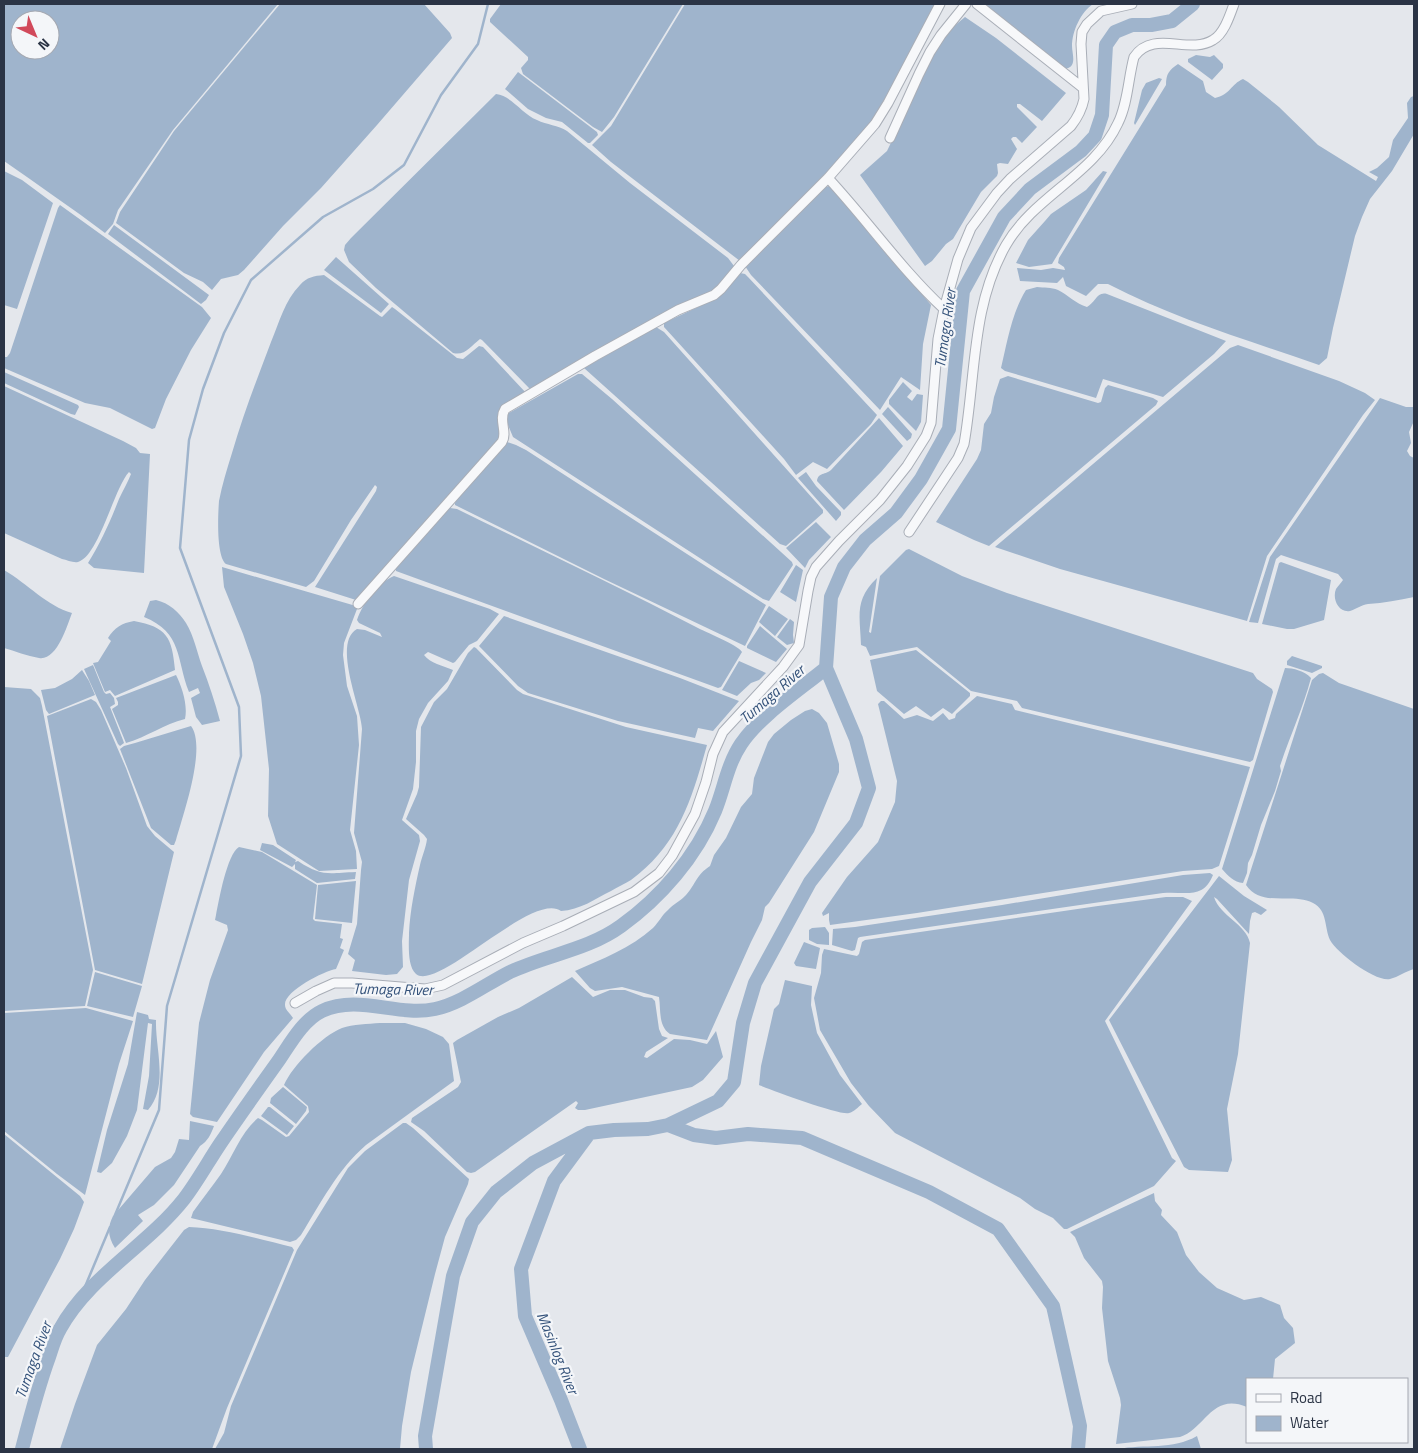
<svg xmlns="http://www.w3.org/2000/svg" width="1418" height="1453" viewBox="0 0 1418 1453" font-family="'Titillium Web',sans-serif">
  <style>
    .water { fill: #9fb4cc; fill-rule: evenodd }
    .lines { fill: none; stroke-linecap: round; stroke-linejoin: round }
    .stream { stroke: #9fb4cc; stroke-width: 2.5 }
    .river { stroke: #9fb4cc; stroke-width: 14 }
    .street-casing { stroke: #a9aeb7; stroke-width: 11 }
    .street { stroke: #f7f8fa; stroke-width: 9 }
    .labels { text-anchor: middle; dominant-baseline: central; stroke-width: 4.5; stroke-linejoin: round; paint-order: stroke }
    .water-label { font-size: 15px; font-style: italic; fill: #34527a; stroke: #f4f6f9 }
  </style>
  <rect width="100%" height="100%" fill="#e4e7ec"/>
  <path class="water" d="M4,4H278L173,130L118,210L113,224L105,233C72,208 38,185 4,161ZM20,20H50V50H20Z
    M280,4H424L450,33L452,38L377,125L321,188L283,226L244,270L238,275L221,279L212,290L203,282L184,273L116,223L120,212L174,131Z
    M501,4H683L614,117L602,132L593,127L523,74L521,68L528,60V57L490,22V19Z
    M685,4H940L873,127L740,261L611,162L592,145L611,126Z
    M978,4H1093C1081,12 1072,31 1072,46C1072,51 1074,57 1073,62C1072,67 1069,68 1064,69Z
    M965,17L996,38L1066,93L1042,121L1020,104H1017V107L1037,127L1022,143L1016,137H1013L1011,139L1017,149L1008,164L1000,163L997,164L998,173L997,176L981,192L953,239L946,244L932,261L925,266L860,175L887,151L938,45L953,27Z
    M1196,55L1210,57L1214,55L1223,64V68L1212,80L1188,62V59Z
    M1178,64L1203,81L1206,92L1215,98C1230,95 1231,84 1243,79L1248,82L1279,107L1318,145L1376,181L1378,177L1369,172L1377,168L1389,157L1393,140L1408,118L1407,103L1411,97L1414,96V134L1392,171L1370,199L1362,217L1355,236L1333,328L1327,358L1319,365C1248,340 1175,319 1108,284H1098L1086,296L1066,286L1063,277L1057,283L1020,281L1017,268L1041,270L1053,268L1065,270L1064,267L1058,263L1059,258L1166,85C1166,74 1169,70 1178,64Z
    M518,72L597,132L598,135L590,143H588L562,122L546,118L528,109L505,89Z
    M1159,78L1162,79L1135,125L1134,123L1142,90L1146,83Z
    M496,94C512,96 522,114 537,120C547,125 558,125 567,131L630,183L728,258L734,266L722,286L533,390L529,388L482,340L480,339C471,346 465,356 453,353L376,288L349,262L344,250L345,245L351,238Z
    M4,171L22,180L53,203L17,309L4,305Z
    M1103,171L1107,172L1052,264L1029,267L1016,263L1028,240L1045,221L1051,214L1086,190Z
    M829,186L834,188L931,305L923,344L920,390L901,377L880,410L751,275L745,266L826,187Z
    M60,205L202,307L211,318L191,350L166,399L155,428L152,429L110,408L85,403L4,368V354V357H7L10,353L58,208Z
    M114,225L209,295L206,300L201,304L108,234Z
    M336,257L389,304L381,313L324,270Z
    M740,273L745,274L748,277L877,415L871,424L827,469L813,462L796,475L784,459L664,327V323L719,297L733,279Z
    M324,275L380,316L382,317L392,307L395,309L457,358L463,359L479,346L483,347L528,395L503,408L500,441L356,600L315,587L376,491L377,487L375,485L351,520L314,581L306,587L226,564C216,556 218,514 219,501C222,485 227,469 232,453C243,415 257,379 271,342C279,323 285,300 300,285C307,277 314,276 324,275Z
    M1037,287C1044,288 1051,287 1058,290C1068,295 1076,304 1087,307C1095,303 1097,291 1107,294L1226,341L1214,354L1163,397L1103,379L1096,398L1005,371L1001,368C1007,343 1012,312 1026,290Z
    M656,327L664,332L823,510V513L786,546L780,544L584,368Z
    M1238,345L1339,381L1365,393L1375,400L1363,415L1267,556L1247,621L1060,569L995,547L1230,348Z
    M4,372L78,405L79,407L75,415L71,414L4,383Z
    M578,374H582L612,399L792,562L793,565L769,601L763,599L513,437L508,425L507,414Z
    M1008,376L1098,403L1101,402L1105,388L1108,385L1153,398L1158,401L1156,405L989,546L974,540L936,522L977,459L981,450L984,424L991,413L994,397L1000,379Z
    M903,382L912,391L907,397L912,401L917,394L923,395L921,422L916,431L889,404V400Z
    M4,386L123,441L136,448L140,453L150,454L144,573L94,568L88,563C101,542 110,522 119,499C123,490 128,482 131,474L129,472C114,488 99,556 78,562C73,563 67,560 62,559L4,533Z
    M1380,398L1406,407H1414V421L1409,432L1411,443L1407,451L1410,456L1414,458V597C1399,600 1384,603 1368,604C1361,605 1356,609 1350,611C1338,613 1332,598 1336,589C1338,586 1341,583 1343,580L1338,574L1281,555L1276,559L1258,623L1249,622L1270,557Z
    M888,407L912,434L911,438L907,441L882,414Z
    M879,418L903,446L881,472L844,510L817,481C818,472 826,475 831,470Z
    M507,442L516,445L526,450L766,605L745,646L604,579L455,505V503L457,499Z
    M806,472L816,486L841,512V515L836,521L798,478Z
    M450,508L457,509C537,548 617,586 696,627C705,632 738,645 742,652L721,687L718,688L396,571V566L447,510Z
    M816,522L831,537L809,560L805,568L786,548Z
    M909,549L962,576L1007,593L1253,673L1257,679L1272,689L1273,692L1253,760L1250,762L1022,708L1017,701L971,691L917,647L870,656L866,647L861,645C860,616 854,600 877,578L869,632L871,633L880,576L906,550Z
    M1281,562L1331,580L1324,620L1294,629H1287L1262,624L1279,563Z
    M796,565L803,570L796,602L780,592Z
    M222,567L356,606L357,609L344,643L343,655L347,686L357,716L359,745L350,830L356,851L357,869L319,871L277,844L268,816L269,769L261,696L253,663L243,634L224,587Z
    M4,570C28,584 47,606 72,613C67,626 57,661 39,658C27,656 15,651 4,648Z
    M394,576L490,609L499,614L477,641L469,645L455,662L453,663L428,652L424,655C430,663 443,666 453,670L448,681L428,703L419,719L416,731V762L413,789L402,820L419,835L420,841L409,880L402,941L403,967L397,974L386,975L352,971L355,960L348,954L357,924L361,870L362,862L354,833L362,729C361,707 332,643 357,629L365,630L382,637L380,633L359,623L357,620C363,603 377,583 394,576Z
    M156,600C169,603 179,612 186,623C194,636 197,652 202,666C209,684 215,702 220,721L202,725L196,717L191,698L200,693L198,688L189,692C176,659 183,633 144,617L150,601Z
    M769,606L788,619L775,636L759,622Z
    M504,616L680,678L739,701L713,731L698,728L695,738L618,721L528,693L518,686L479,646Z
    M790,619L794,622L793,635L794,643L787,645L777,637Z
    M134,621C167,627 172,637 175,670L115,696L110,690L105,692L93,663L98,662L111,641L108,638C114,628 122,623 134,621Z
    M760,626L787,649L776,662L747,648V646Z
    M474,647L476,648L517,690L523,694L626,727L707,745C692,798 679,845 631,880C625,884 617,887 611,891C595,899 580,910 561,911C532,891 438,992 416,974C407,966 409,944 409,933C410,911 415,887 420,865C422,856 426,848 427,839L424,835L406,819L417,794L419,787L421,727L434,702L447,689L468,653Z
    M916,650L970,693V696L952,714L943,708L931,717L916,706L904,714L877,691L870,660Z
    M1292,656L1322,666V668L1312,673L1287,665V661Z
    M739,661L766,673L759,680L751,683L737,696L722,690Z
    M93,665L104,692L106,694L110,693L114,698L115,704L110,707L123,740L124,743L120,746L118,744L84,669Z
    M1285,668C1293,668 1305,671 1311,678C1303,708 1290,736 1280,766L1281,771L1275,791L1261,825L1252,855L1248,863L1247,873L1243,883C1234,882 1228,876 1222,869Z
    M82,670L89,681L95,695L49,714L46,710L41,690L55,688L72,679Z
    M1323,673L1339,683L1414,709V969C1406,971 1398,977 1390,979C1375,982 1337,953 1330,940C1324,927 1328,911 1313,903C1292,892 1261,908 1246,885L1312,680L1319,674Z
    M176,675C182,687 188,705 185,719C164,724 147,737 126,743L112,709L118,705V702L116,698Z
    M4,687L31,689L40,698L42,706L93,970L85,1006L4,1011Z
    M977,696L1012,704L1015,710L1250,767L1219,866L1212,869L1183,871L917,913L830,925L829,920V913L823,916L822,913L847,877L878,842L895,802L897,781L878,704L881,701H884L904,719L917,715L933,721L943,713L949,720L955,718L956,714Z
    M91,699L96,702L101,710L126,768L147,826L155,836L174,852L142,984L95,970L47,716Z
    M812,709L819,713L827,723L839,764V772L814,832L769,903L765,907L762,920L751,942L707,1040L670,1034C658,1026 661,1010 659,997L622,987L595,991L590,988L575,971C602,959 631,948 653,928C659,922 662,915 668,910C673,904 681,901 686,895C696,884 696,875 710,866L714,855L726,838L741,807L752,794L754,778L768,742L774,734L791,720L805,711Z
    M191,726C207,747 183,815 176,840L174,845H171L151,828L120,749L124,746L135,743Z
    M262,843L273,845L296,860L295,862L298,861C322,877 328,873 356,872L355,879L317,883L295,869V864L292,867L260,850Z
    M239,847L262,852L317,885L313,919L315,921L342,924L340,938L343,939L340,948L344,950L336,969C324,971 284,991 285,1005C285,1010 290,1013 293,1018L264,1052L217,1122L193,1117L190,1114L199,1023L210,980L228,930L227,925L215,920L216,915C219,900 227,854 239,847Z
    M1210,873L1213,875C1203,900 1185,891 1163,893L860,937L858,938L855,950L852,951L832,945L833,929L855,927L1002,905L1183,875Z
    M1219,876L1244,896L1267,910L1261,915L1255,912L1252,913L1250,921L1249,934L1217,899L1214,897C1220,916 1246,924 1250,943L1238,1054L1227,1109L1232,1160L1228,1172L1189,1170L1184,1167L1109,1020Z
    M356,881L352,923L315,919L318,885Z
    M1166,897H1183L1192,901L1105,1021L1172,1158L1176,1161L1154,1186L1067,1229H1064L1053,1218L1035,1209L1020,1198L895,1133L869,1106L851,1083L820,1030L814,998L821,973L822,955L824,949L857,956L859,954L862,942L865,940L1098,906Z
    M825,927L829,933V945L817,944L809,940V930L812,928Z
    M804,942L820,948L816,969L796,966L794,963Z
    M95,972L142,986L133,1017L87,1006Z
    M572,977L593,997L610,990H625L644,997L652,998L655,1001L659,1029L662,1036L668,1038L646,1052L644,1057L647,1058L674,1039L690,1040L707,1044L716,1031L723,1057L703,1080L692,1087L585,1110H578L575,1108L578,1103L576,1101L475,1172L471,1173L467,1172L424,1131L411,1122L412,1118L458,1087L461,1082L453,1043L457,1040L498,1017L519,1008Z
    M785,980L812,986L811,1005L817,1033L840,1075L862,1104C858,1107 854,1112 849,1113C841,1116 771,1090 759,1085L761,1066L774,1009L779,1004Z
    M86,1008L133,1021L119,1064L85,1195L57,1174L4,1131V1013Z
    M137,1012L148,1015L149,1019L156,1020C155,1048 169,1086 148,1110L143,1109L149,1076L152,1024L148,1023L137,1110L127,1136L112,1163L101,1173L97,1172L107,1130L128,1064Z
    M380,1023H405L426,1029L443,1037L449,1044L454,1081L366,1145C338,1169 320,1204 301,1235L296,1240L290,1242L191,1218L193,1212C202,1199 212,1187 221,1174C233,1156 241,1132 258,1118L262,1120L286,1137L289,1136L309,1112L308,1106L284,1085C292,1066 322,1036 342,1028C353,1024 368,1024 380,1023Z
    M283,1087L307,1107L306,1111L296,1124L270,1103L271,1098Z
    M268,1107H270L294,1126L287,1135L261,1116Z
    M190,1121L214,1126C211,1134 208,1141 200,1146L174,1185L154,1205L138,1215L143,1221L115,1248C108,1237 107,1228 113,1216L155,1167L171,1158L175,1152L179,1139L189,1140Z
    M403,1123H406L413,1128L469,1179L468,1184L445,1237L435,1274L411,1372L402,1426L400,1449H215L224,1433L231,1406L297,1250L348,1168L365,1151Z
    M4,1134L80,1196L84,1202L74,1229L60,1259L8,1357H4Z
    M1154,1193L1155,1201L1162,1210L1161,1215L1177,1232L1186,1255L1199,1272L1217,1288L1244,1300L1261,1297L1280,1305L1284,1318L1293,1328L1295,1343L1275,1359L1273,1379H1247V1407C1212,1392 1205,1429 1180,1437L1116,1444L1121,1405L1120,1398L1108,1361L1102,1308L1103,1287L1102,1281L1084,1258L1075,1237L1070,1232Z
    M189,1227C222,1228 260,1239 292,1247L294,1250L227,1408L212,1449H60L75,1404L97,1345L126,1309L145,1280L184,1230Z
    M1197,1436L1201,1449H1118C1144,1444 1173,1450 1197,1436Z"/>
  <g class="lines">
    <path class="stream" d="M115,1215L159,1110L167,1006L241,756L239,707L180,548L189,440L203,389L224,333L251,280L323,217L373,189L404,165L441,95L478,44L488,4
      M79,1301L110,1227"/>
    <path class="river" d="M668,1125L694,1135L716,1138L748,1134L802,1138L929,1192L998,1229L1053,1306L1080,1426L1078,1449
      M22,1449C30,1418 38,1387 49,1357C52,1348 55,1337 60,1329C89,1276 147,1246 184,1199C197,1182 208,1162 220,1144C239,1116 259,1088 279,1060C290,1044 303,1020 322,1011C359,994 397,1017 435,1009C462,1003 486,984 510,972C546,955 588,950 621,926C660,898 696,857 715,811C724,789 727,765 741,744C761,715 798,691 826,668
      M426,1449L425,1436L453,1276L472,1222L496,1192L533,1163L589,1133L614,1130L648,1129L668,1125L718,1101L734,1082L743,1023L755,983L810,882L856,823L869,788L856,739L826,668L831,597L844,567L865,540L896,513L921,479L949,429L963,291L1004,217L1030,189L1081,151L1095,136L1102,115L1106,45L1115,32L1132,25H1151L1172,21L1193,4
      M580,1449L561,1400L525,1316L521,1269L554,1181L588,1135"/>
    <defs>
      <path id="street" d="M977,4L1083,88
        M890,138L919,74L930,52L941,35L966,4
        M828,178C868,221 901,269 944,309
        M909,532L958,458L964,444C976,377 971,306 1006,245C1034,196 1094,175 1118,123C1128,103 1128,79 1134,57C1153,29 1189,55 1213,40C1224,34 1230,15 1234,4
        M358,604L502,442C508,432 498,420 505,409L595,356L678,310L714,295L721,289L741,265L828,178L875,124L888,103L940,4
        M295,1003L316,991L334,983H352L425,989L443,985L523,943L563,926L634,892L659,873L672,856L695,814L706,782L713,754L723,732L783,667L799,645L808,591L811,577L816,567L839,541L880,500L907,466L926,436L931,423L938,339L944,309L958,259L971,228L997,193L1010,179L1071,126C1078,117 1082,109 1084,99L1081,44L1082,32L1087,24L1101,11L1132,4"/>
    </defs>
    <use href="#street" class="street-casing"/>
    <use href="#street" class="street"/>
  </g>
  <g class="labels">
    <g class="water-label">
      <text transform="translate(945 328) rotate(-82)">Tumaga River</text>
      <text transform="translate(772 694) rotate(-41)">Tumaga River</text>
      <text transform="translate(393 989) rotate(1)">Tumaga River</text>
      <text transform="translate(558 1353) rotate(68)">Masinlog River</text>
      <text transform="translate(33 1360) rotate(-70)">Tumaga River</text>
    </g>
  </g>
  <rect width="1418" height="1453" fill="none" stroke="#2b3445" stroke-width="10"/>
  <rect x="1246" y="1378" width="162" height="65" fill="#f4f6f9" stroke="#a4a8b1"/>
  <rect x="1256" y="1394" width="25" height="8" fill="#f7f8fa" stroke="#a4a8b1"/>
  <text x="1290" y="1403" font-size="15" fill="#2b3445">Road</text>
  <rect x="1256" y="1416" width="25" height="15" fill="#9fb4cc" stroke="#a4a8b1"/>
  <text x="1290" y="1428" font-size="15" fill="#2b3445">Water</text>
  <g transform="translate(35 35) rotate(136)"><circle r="24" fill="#f4f6f9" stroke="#a4a8b1"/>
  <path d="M0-4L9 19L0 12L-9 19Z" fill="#d1495b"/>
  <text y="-8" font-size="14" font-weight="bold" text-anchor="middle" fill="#2b3445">N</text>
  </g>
</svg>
